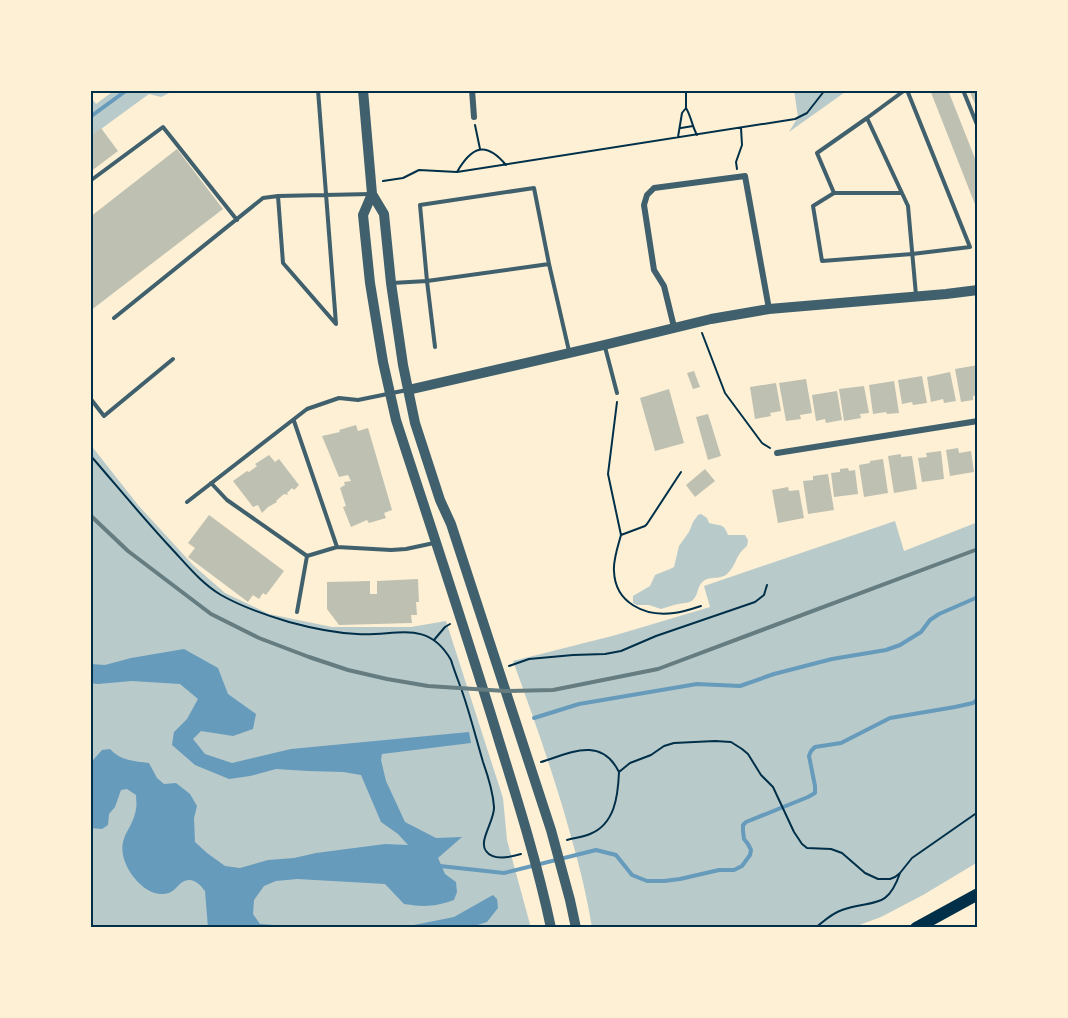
<svg xmlns="http://www.w3.org/2000/svg" width="1068" height="1018" viewBox="0 0 1068 1018" font-family="'Golos Text',sans-serif">
  <style>
    .green { fill: #b9caca }
    .water { fill: #669bbc }
    .lines { fill: none; stroke-linecap: round; stroke-linejoin: round }
    .stream { stroke: #669bbc; stroke-width: 4 }
    .building { fill: #bec0b2 }
    .path { stroke: #003049; stroke-width: 2 }
    .service { stroke: #3f606c; stroke-width: 4 }
    .minor { stroke: #3f606c; stroke-width: 6 }
    .tertiary { stroke: #3f606c; stroke-width: 10 }
    .secondary { stroke: #003049; stroke-width: 12 }
    .rail { stroke: #657d81; stroke-width: 4 }
    .neatline { fill: none; stroke: #003049; stroke-width: 2 }
  </style>
  <rect width="100%" height="100%" fill="#fdf0d5"/>
  <path class="green" d="M115,90H175L161,97L149,94L90,137V96L96,104Z
    M794,90H848L789,132L798,117Z
    M90,444L138,505L193,565L225,593L269,614L332,627H411L446,621L503,798L507,840L531,928H90Z
    M701,514L707,518L709,523C720,526 724,523 728,535H745L748,540L747,546C735,555 737,564 728,573C721,580 713,576 705,580C697,584 699,594 693,600C688,604 680,603 674,605C670,606 665,608 661,609L649,605H637L633,603V596L650,586L655,575L670,569L674,567L679,546L689,532L693,522L698,515Z
    M895,521L904,551L978,522V862L923,895L881,917L851,928H592C588,902 582,877 575,851C558,787 536,724 513,661L616,635L710,607L704,586Z"/>
  <path class="water" d="M184,649L218,668L228,694L256,714L253,729L233,736L201,731L193,739L205,754L232,763L291,749L469,732L471,743L382,754L381,760L386,781L405,822L436,838L462,837L438,858L445,874L456,882L457,892L454,900C434,907 424,907 404,904L385,884L297,879L276,881L264,886L254,900L253,914L260,924C279,926 300,924 318,928H208L205,891C201,886 197,881 190,880C180,880 178,888 171,892C151,901 131,878 125,862C116,837 133,830 136,809C137,804 136,799 136,795L127,789L121,790L115,807L109,814L108,825L102,829L90,828V768L93,760L102,750L110,749C121,761 134,761 149,763L157,778L164,784L176,783L190,794L197,806L194,818L195,842L207,853L225,866L240,868L268,860L294,858L316,853L385,844L408,845L398,834L381,822L361,775L343,772L308,771L276,769L250,776L229,779L195,765L172,745L174,732L187,719L198,699L180,684L132,681L98,684L90,683V664L105,665L131,658Z
    M493,895L497,899L498,908L487,922L468,928H399L454,917Z"/>
  <g class="lines">
    <path class="stream" d="M90,117L127,90
      M534,718L579,704L697,684L740,686L774,674L832,659L886,650L900,645L921,632L930,620L939,614L978,597
      M440,866L504,873L596,850L616,855L632,875L647,881H664L680,879L719,870H734L742,866L750,855L751,850L748,844L744,839L743,831V825L746,822L808,797L815,793V786L809,756L811,751L815,747L841,743L890,718L955,707L973,703L978,699"/>
  </g>
  <path class="building" d="M930,90H948L978,166V212Z
    M969,90H978V111Z
    M101,128L118,151L90,172V137Z
    M177,149L223,209L90,311V217Z
    M978,365V395L973,396V400L961,402L955,369Z
    M694,371L700,387L693,389L687,373Z
    M950,372L956,401L944,403L943,399L931,402L927,377Z
    M922,376L927,403L913,405L912,402L902,404L898,380Z
    M806,379L812,413L800,415L801,419L786,421L779,383Z
    M894,381L899,413L887,414L886,412L873,414L869,385Z
    M776,383L781,411L770,413L771,416L755,419L750,387Z
    M864,386L869,413L860,414L861,418L844,421L839,389Z
    M669,389L684,443L655,451L640,398Z
    M837,391L842,420L826,423L825,419L816,421L812,395Z
    M708,414L721,456L708,460L696,417Z
    M356,425L358,431L368,428L392,510L384,513L386,518L369,523L367,520L351,527L343,507L346,506L340,488L345,485L344,482L351,481L348,475L339,477L322,436L340,432L339,430Z
    M958,448L959,453L971,451L974,472L950,476L946,450Z
    M941,451L944,479L922,482L918,458L927,457L926,453Z
    M901,454V457L912,456L917,489L894,493L888,456Z
    M269,455L275,462L279,459L299,485L294,490L292,488L287,493L288,495L284,494L276,501L277,502L268,507L262,513L258,505L253,507L233,481L247,471L249,472L257,466L255,464Z
    M883,459L888,493L864,497L859,465L870,463V461Z
    M848,468L849,471L855,470L858,494L834,497L831,473L840,472V469Z
    M705,469L715,481L695,497L686,485Z
    M828,474L834,510L808,514L803,481L813,480V476Z
    M788,487L789,491L799,490L804,518L778,523L772,490Z
    M209,515L284,571L266,595L263,593L259,599L253,595L248,602L188,557L195,548L188,543Z
    M418,579L419,602H416L417,615H411L412,623L339,625L327,609V582L370,581V594H377V581Z"/>
  <g class="lines">
    <path class="path" d="M686,90V108
      M475,125L480,149
      M681,128L693,126
      M678,137L682,113L686,108C691,116 692,126 697,135
      M737,169L736,162L742,145L741,128
      M457,172C472,146 486,141 506,165
      M383,181L403,178L419,170L457,172L795,119L807,113L825,90
      M702,333L725,393L762,443L770,448
      M617,402L608,474L621,535L645,526L647,524L681,472
      M90,455C117,486 143,518 171,548C187,565 201,583 221,595C244,608 265,615 289,622C311,628 334,633 357,634C395,637 427,618 451,660C454,670 458,680 462,691C470,714 476,738 483,762C488,776 493,792 494,807C495,820 478,841 486,851C493,861 511,857 521,854
      M621,535C618,546 613,560 614,571C615,603 645,617 674,613C683,612 692,609 701,606
      M434,640L445,627L450,624
      M509,666L529,659L573,655L605,654L621,651L656,636L755,602L764,595L767,585
      M541,762C570,753 601,736 619,772
      M567,840C574,838 583,837 590,834C615,824 618,796 619,772L630,763L651,755L664,746L674,743L715,741L731,742L742,749L748,754L761,775L773,787L794,832L802,844L807,848L831,849L842,853L865,873L878,879H890L895,877L900,873L912,858L978,812
      M815,928C823,922 832,913 842,910C873,899 887,911 900,873"/>
    <path class="service" d="M907,90L970,247L912,254L822,261L813,206L834,193L817,153L867,118L908,206L916,295
      M963,90L978,127
      M867,118L905,90
      M90,181L163,127L237,220
      M834,193H902
      M278,196L283,263L336,324L318,90
      M392,283L427,281L549,264L569,351
      M114,318L263,198L278,196L371,194
      M435,347L427,281L420,205L534,188L549,264
      M605,347L617,393
      M90,398L104,416L173,359
      M211,483L227,500L307,556L337,547L294,421
      M187,502L307,409L339,398L358,400L407,390
      M337,547L391,550L406,549L434,543
      M297,612L307,556"/>
    <path class="minor" d="M472,90L474,117
      M674,327L664,286L654,270L644,205L647,195L654,188L745,176L769,309
      M777,453L978,421"/>
    <path class="tertiary" d="M363,90L372,194L363,215L370,283L383,362L396,420C431,528 467,635 500,744C519,805 538,866 551,928
      M372,194L384,214L391,283L403,365L415,423L440,500L451,524L551,830L570,900L576,928
      M408,390L604,345L711,319L769,309L946,294L978,290"/>
    <path class="secondary" d="M916,928L978,894"/>
    <path class="rail" d="M90,515L128,551L211,614L259,638L309,657L348,670L387,679L428,686L505,691L553,690L658,669L978,549"/>
  </g>
  <rect width="1068" height="1018" fill="none" stroke="#fdf0d5" stroke-width="183"/>
  <rect x="92" y="92" width="884" height="834" class="neatline"/>
</svg>
